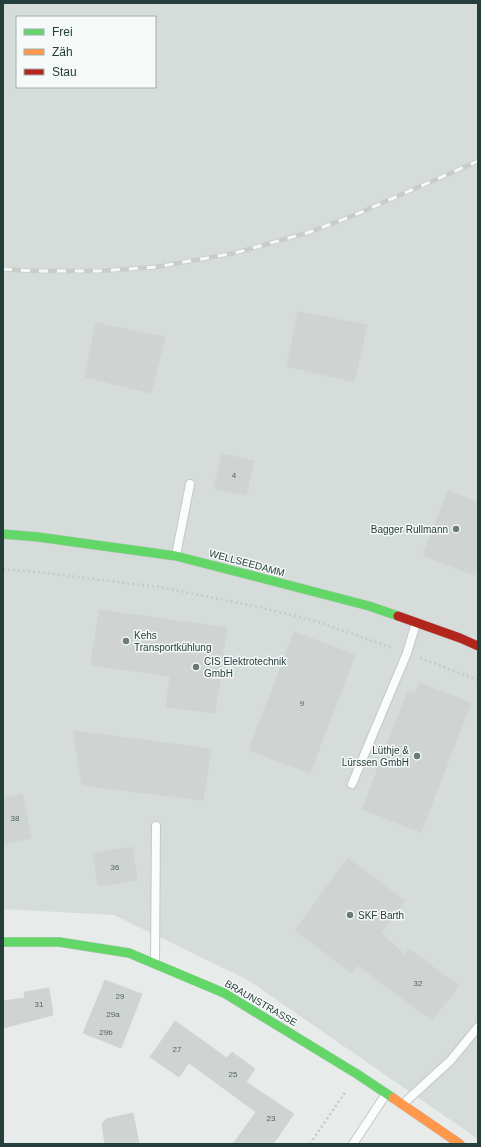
<svg xmlns="http://www.w3.org/2000/svg" width="481" height="1147" viewBox="0 0 481 1147" font-family="Helvetica,sans-serif">
  <style>
    .built { fill: #d5dcda; fill-rule: evenodd }
    .building { fill: #cfd4d3; stroke: #d0d4d3 }
    .lines { fill: none; stroke-linecap: round; stroke-linejoin: round }
    .lane-casing { stroke: #c4c8c7; stroke-width: 10 }
    .fast-casing { stroke: #c1c7c5; stroke-width: 10 }
    .slow-casing { stroke: #c1c7c5; stroke-width: 10 }
    .jam-casing { stroke: #c1c7c5; stroke-width: 10 }
    .path { stroke: #c2cbca; stroke-width: 2.5; stroke-dasharray: 2 3; stroke-linecap: butt }
    .lane { stroke: #fbfcfc; stroke-width: 8 }
    .fast { stroke: #63d668; stroke-width: 9 }
    .slow { stroke: #ff974d; stroke-width: 9 }
    .jam { stroke: #b3261e; stroke-width: 9 }
    .rail-casing { stroke: #c8cccb; stroke-width: 4.5 }
    .rail { stroke: #f5f9f8; stroke-width: 3; stroke-dasharray: 9; stroke-linecap: butt }
    .poi-dot { fill: #697a78; stroke: #f5f9f8; stroke-width: 1.5 }
    .labels { text-anchor: middle; dominant-baseline: central; stroke-width: 3; stroke-linejoin: round; paint-order: stroke }
    .number-label { font-size: 8px; fill: #506462 }
    .poi-label { font-size: 10px; fill: #253d3b; stroke: #f5f9f8; text-anchor: start }
    .street-label { font-size: 10px; fill: #253d3b; stroke: #f5f9f8 }
  </style>
  <rect width="100%" height="100%" fill="#e7ebea"/>
  <path class="built" d="M3,3H478V1139L248,980L114,915L3,909ZM17,17H155V87H17Z"/>
  <path class="building" d="M298,312L367,325L354,382L287,366Z
    M96,323L165,337L151,393L85,377Z
    M222,454L254,461L246,495L214,488Z
    M448,491L478,502V566L474,575L423,555Z
    M99,610L227,628L215,713L166,707L170,676L91,665Z
    M294,632L355,655L310,773L249,750Z
    M419,683L471,703L421,832L362,809L408,691L415,694Z
    M73,731L211,749L203,800L82,785Z
    M22,794L31,838L3,844V798Z
    M132,847L137,880L98,886L93,853Z
    M348,858L405,901L381,933L405,955L409,949L459,986L432,1020L357,965L351,973L295,930Z
    M105,980L142,994L121,1048L83,1033Z
    M49,988L53,1015L3,1028V1001L25,998L24,992Z
    M175,1021L227,1058L232,1052L255,1069L246,1082L294,1114L273,1144H233L256,1112L189,1063L179,1077L150,1057Z
    M133,1113L139,1144H105L102,1124L106,1119Z"/>
  <g class="lines">
    <defs>
      <path id="lane" d="M176,555L190,484
        M352,784L407,653L416,623
        M155,963L156,826
        M403,1104L451,1060L478,1027
        M353,1144L386,1094"/>
      <path id="fast" d="M3,534L38,537L176,556L369,606L398,616
        M3,942H59L129,953L224,993L357,1074L393,1098"/>
      <path id="slow" d="M393,1098L460,1144"/>
      <path id="jam" d="M398,616L460,638L478,646"/>
    </defs>
    <use href="#lane" class="lane-casing"/>
    <use href="#fast" class="fast-casing"/>
    <use href="#slow" class="slow-casing"/>
    <use href="#jam" class="jam-casing"/>
    <path class="path" d="M3,569L46,573L159,587L259,607L315,621L393,648
      M420,658L478,680
      M310,1144L346,1091"/>
    <use href="#lane" class="lane"/>
    <use href="#fast" class="fast"/>
    <use href="#slow" class="slow"/>
    <use href="#jam" class="jam"/>
    <defs>
      <path id="rail" d="M3,269L33,271H100L156,267L235,253L310,232L357,214L478,161"/>
    </defs>
    <use href="#rail" class="rail-casing"/>
    <use href="#rail" class="rail"/>
  </g>
  <g class="poi-dot">
    <circle cx="456" cy="529" r="4"/>
    <circle cx="126" cy="641" r="4"/>
    <circle cx="196" cy="667" r="4"/>
    <circle cx="417" cy="756" r="4"/>
    <circle cx="350" cy="915" r="4"/>
  </g>
  <g class="labels">
    <g class="number-label">
      <text x="234" y="475">4</text>
      <text x="302" y="703">9</text>
      <text x="15" y="818">38</text>
      <text x="115" y="867">36</text>
      <text x="418" y="983">32</text>
      <text x="120" y="996">29</text>
      <text x="39" y="1004">31</text>
      <text x="113" y="1014">29a</text>
      <text x="106" y="1032">29b</text>
      <text x="177" y="1049">27</text>
      <text x="233" y="1074">25</text>
      <text x="271" y="1118">23</text>
    </g>
    <g class="poi-label">
      <text x="448" y="529" text-anchor="end">Bagger Rullmann</text>
      <text x="134" y="635">Kehs<tspan x="134" dy="12">Transportkühlung</tspan></text>
      <text x="204" y="661">CIS Elektrotechnik<tspan x="204" dy="12">GmbH</tspan></text>
      <text x="409" y="750" text-anchor="end">Lüthje &amp;<tspan x="409" dy="12">Lürssen GmbH</tspan></text>
      <text x="358" y="915">SKF Barth</text>
    </g>
    <g class="street-label">
      <text transform="translate(247 563) rotate(15)">WELLSEEDAMM</text>
      <text transform="translate(261 1003) rotate(30)">BRAUNSTRASSE</text>
    </g>
  </g>
  <rect width="481" height="1147" fill="none" stroke="#253d3b" stroke-width="8"/>
  <rect x="16" y="16" width="140" height="72" fill="#f5f9f8" stroke="#a2aeac"/>
  <rect x="24" y="29" width="20" height="6" fill="#63d668" stroke="#a2aeac"/>
  <text x="52" y="36" font-size="12" fill="#253d3b">Frei</text>
  <rect x="24" y="49" width="20" height="6" fill="#ff974d" stroke="#a2aeac"/>
  <text x="52" y="56" font-size="12" fill="#253d3b">Zäh</text>
  <rect x="24" y="69" width="20" height="6" fill="#b3261e" stroke="#a2aeac"/>
  <text x="52" y="76" font-size="12" fill="#253d3b">Stau</text>
</svg>
